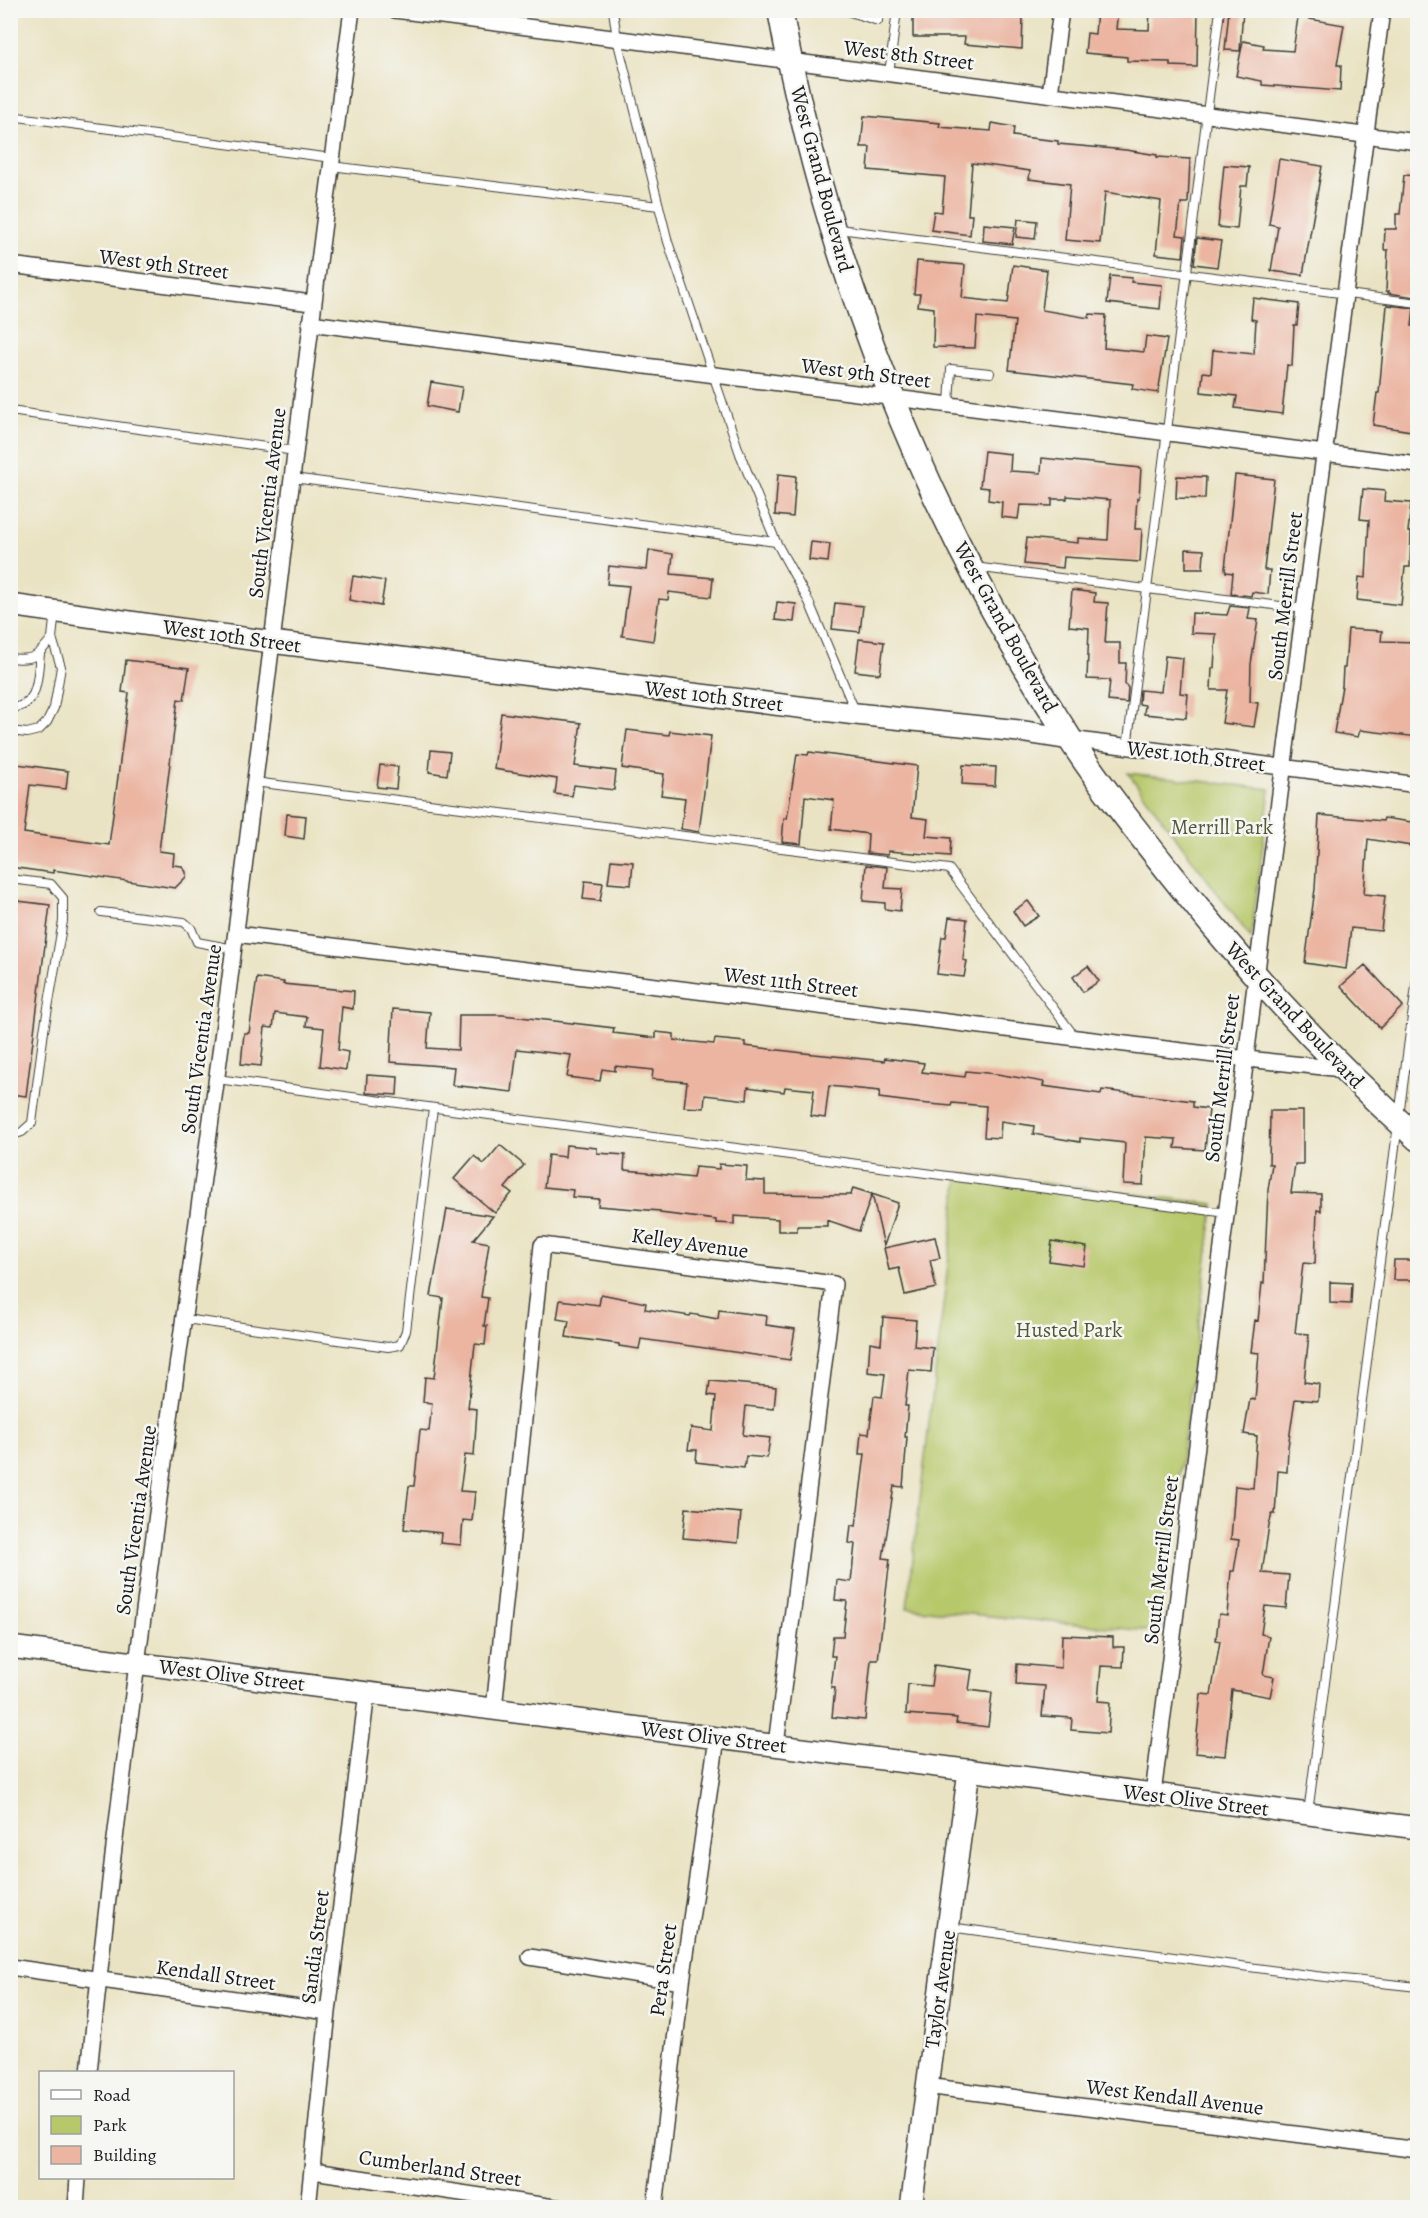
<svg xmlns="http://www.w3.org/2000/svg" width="1428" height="2218" viewBox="0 0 1428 2218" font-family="Alegreya,serif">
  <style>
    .green { fill: #b7c86b; stroke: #6a7244; stroke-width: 1.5 }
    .building { fill: #ebb5a2 }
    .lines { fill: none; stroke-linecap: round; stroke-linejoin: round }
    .lane-casing { stroke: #3b3a35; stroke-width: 10 }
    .street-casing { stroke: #3b3a35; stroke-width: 18 }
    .secondary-casing { stroke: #3b3a35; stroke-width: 24 }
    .primary-casing { stroke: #3b3a35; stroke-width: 27 }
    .lane { stroke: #fff; stroke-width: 8 }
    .street { stroke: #fff; stroke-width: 15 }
    .secondary { stroke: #fff; stroke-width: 21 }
    .primary { stroke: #fff; stroke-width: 24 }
    .labels { text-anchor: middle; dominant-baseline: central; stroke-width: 5; stroke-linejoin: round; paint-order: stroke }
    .street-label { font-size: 21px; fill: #1c1c1c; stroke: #f6f6f2 }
    .park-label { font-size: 21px; fill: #525838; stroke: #f6f6f2 }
  </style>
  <rect width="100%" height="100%" fill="#f6f6f2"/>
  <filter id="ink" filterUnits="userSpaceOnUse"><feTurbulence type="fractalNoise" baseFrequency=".0167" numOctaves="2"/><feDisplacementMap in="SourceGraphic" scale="12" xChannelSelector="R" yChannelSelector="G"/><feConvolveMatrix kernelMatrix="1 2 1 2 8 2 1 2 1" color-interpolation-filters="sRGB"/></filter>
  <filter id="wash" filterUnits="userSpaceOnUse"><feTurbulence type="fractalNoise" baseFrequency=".008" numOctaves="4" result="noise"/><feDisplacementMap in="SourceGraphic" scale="24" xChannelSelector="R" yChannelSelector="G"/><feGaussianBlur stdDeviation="1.35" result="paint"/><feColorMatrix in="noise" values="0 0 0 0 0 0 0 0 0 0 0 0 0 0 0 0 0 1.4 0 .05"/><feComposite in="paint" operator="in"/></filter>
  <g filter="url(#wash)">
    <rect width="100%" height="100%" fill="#eae3c3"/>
    <path class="green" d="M1128,773L1270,789L1251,938Z
      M959,1173L1214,1204L1159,1632L907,1608Z"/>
    <g id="blocks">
      <path class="building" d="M913,10H987V14L1023,15L1022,49L964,44L965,37H913Z
        M1097,10H1118L1116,29L1149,30L1150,10H1198L1197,67L1170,66V62L1127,61V57L1085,53L1087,33L1095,34Z
        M1229,10H1243L1240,51L1225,50Z
        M1298,17L1344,25L1337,65H1341L1340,91L1262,85V81L1236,76L1243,41L1264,45L1263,49L1293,51Z
        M864,116L940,123L939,127L991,131L992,123L1014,127L1013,136L1058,141V144L1126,150L1157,155V157L1190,159L1188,203H1181L1177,235L1185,236L1183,257L1156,254L1161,201L1105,192L1100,243L1065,240L1070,184L1029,179L1030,171L972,163L968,215H972L970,235L931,230L934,211L942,212L945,177L868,170L870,147H861Z
        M1279,159L1322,166L1303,275L1271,271L1278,226L1269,224Z
        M1224,165L1249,167L1247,186H1241L1237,229L1218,227Z
        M1404,175L1418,176V292H1415V297L1388,293L1389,291H1386L1388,250H1384L1385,229H1396V214H1400Z
        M1018,219L1037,221L1035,239L1016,237Z
        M984,224L1015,227L1012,244L983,241Z
        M1197,238L1221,241L1217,267L1194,264Z
        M917,261L965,265L962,298L1008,303L1013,265L1047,270L1042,310L1089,318L1090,314L1106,315L1104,348L1144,352L1146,336L1167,339L1158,393L1132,389L1133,384L1009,370L1015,321L977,317L975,348L933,347L934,308L918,306L920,294H914Z
        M1110,276L1132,278L1131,282L1162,285L1160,309L1107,303Z
        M1253,298L1299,304L1297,325H1294L1292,366L1287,365L1282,414L1235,408L1237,396L1201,392L1203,372L1211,373L1213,350L1254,354L1256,320L1251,319Z
        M1387,305L1414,308L1412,326H1418V432L1373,425L1377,393H1379Z
        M431,382L462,387L458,412L427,406Z
        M984,451L1011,454L1010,471L1041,473L1042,458L1141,468L1139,498H1137L1135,529H1142L1140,562L1064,557L1063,568L1024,564L1027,538L1078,543V538L1108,540L1110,500L1067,496V499H1052V506L1020,505L1018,519L1001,517L1002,502L988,500L989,488L980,487Z
        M778,474L796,476L793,517L775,515Z
        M1235,475L1274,479L1264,570H1270L1268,594L1252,592L1251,596L1231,594L1233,573L1226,572L1225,569Z
        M1177,476L1206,477L1205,499L1176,498Z
        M1363,489L1385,491L1384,501L1411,503L1408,532H1411L1410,567H1405L1401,605L1357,600L1359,577L1366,578L1369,520L1360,519Z
        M811,542L830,544L828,562L809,560Z
        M1186,549L1204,550L1203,568H1186Z
        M649,550L673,554L671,574L713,578L711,597L669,592L668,600L659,599L653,641L622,636L629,586L607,584L609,566L647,570Z
        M353,576L385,581L381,606L349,600Z
        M1072,590L1095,593L1094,602L1108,603L1105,643H1120V663H1126L1125,684L1128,688L1127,703L1108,701L1110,680L1087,679L1089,628L1069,626Z
        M777,602L796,604L794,622L775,620Z
        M835,603L863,606L860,632L832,629Z
        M1230,606L1250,608L1248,619L1258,620L1251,664L1250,702L1258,703L1254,727L1222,723L1227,690H1211L1212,668H1214L1216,634L1191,633L1192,613L1227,615Z
        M1348,629L1382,631L1381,641L1418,642V737L1360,730L1358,737L1334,733L1342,686L1343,668H1345Z
        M859,639L884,642L880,674L855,671Z
        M1165,656L1183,658L1180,693L1188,694L1186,718L1144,714L1145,705L1139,704L1140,690L1161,692Z
        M126,660L189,668L184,700L178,699L159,851L174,853L173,865L182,866L186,872V877L175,888L53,870V873L10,867V763L68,771L66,789L30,785L24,833L109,845L129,693L122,692Z
        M501,713L581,723L575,766L616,771L614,790L574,785L572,796L555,794L557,779L494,769Z
        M627,730L669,735L670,731L711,736L699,832L681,829L685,798L661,795L664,774L622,768Z
        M431,750L450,752L447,775L429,772Z
        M809,752L917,766L912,817L928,819L926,836L951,838L950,856L888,851V855L867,853L868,834L831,829L834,800L805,796L801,844L782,842L784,818L787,819L797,754L808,755Z
        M380,765L398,767L396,789L377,787Z
        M963,765L996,767L995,786L962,784Z
        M287,814L306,816L304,839L285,836Z
        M1319,815L1383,821L1384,818L1418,823V847L1368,839L1364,894L1385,896L1381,931L1351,928L1346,969L1305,963L1315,889Z
        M611,860L633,862L631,885L608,883Z
        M866,865L887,867L885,888L902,889L900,911L885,909V903L863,901Z
        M585,881L603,883L600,901L583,899Z
        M10,900L50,905L26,1096L10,1094Z
        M1028,901L1039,916L1023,926L1013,911Z
        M949,917L967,919L963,960L967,961L964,977L937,974L942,937H946Z
        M1365,965L1403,1006L1380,1028L1341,986Z
        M1088,966L1099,981L1083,992L1073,977Z
        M257,978L284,982L283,984L354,991L353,1009L342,1007L338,1050L348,1052L346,1070L320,1066L324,1028L306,1026L307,1017L275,1013L273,1028L265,1027L261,1066L241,1064L244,1033H249Z
        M393,1009L430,1012L427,1048L458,1050L459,1015H503L614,1028L613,1033L656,1038V1032L674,1034V1040L714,1044L715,1039L745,1042V1046L804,1053L884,1061L885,1058L924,1063L922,1072L965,1077L966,1071L997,1074L1044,1082L1043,1086L1101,1094L1102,1090L1193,1101V1107L1209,1109L1205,1150L1175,1148L1176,1139L1146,1137L1143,1185L1123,1184L1125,1143L1080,1138V1142L1033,1134L1034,1126L1001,1121L1000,1138L984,1137L986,1106L952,1103L951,1106L919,1103L879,1098L880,1091L829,1086L825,1118L811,1116L814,1090L785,1087L784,1092L748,1087L747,1100L705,1095L704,1108L684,1107L687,1082L652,1079L653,1070L615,1066V1071L602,1069L600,1081L567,1077L571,1055L517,1049L512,1092L452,1085L454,1067L390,1062Z
        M367,1075L398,1077L397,1095L366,1093Z
        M1270,1111H1303V1164H1295L1291,1193L1321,1194V1211L1317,1210L1315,1264L1303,1263L1295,1333L1309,1334L1304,1382L1319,1384L1318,1401L1295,1399L1288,1447L1287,1472L1278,1471L1275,1514H1272L1269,1525L1262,1573L1289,1575L1286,1608L1265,1606L1261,1634L1269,1636L1263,1675L1274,1677L1270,1697L1232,1690L1225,1756L1195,1753L1201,1694L1211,1695L1220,1641L1216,1640L1219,1614L1227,1615L1231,1571H1234L1239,1540L1231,1539L1235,1486L1253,1488L1257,1436L1244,1434L1250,1399L1255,1400L1259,1353L1251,1352L1255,1320L1258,1321L1262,1283H1264L1268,1190L1272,1164H1269Z
        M500,1145L524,1165L505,1188L512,1193L495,1213L454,1179L474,1156L484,1164Z
        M566,1145L597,1148V1153L625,1155L624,1170L648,1172V1173L693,1178L695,1167L719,1169V1164L747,1166L746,1180L765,1181V1194L851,1195L853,1188L872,1194L859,1231L827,1220V1226H797V1231H778V1219L734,1216V1224L716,1223V1220L660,1213V1211L598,1206L599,1199L572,1197L573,1190L544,1187L548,1155L565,1157Z
        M872,1194L898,1203L884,1246Z
        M447,1209L493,1216L473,1240L489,1243L481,1297L488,1298L484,1326H487L485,1345L475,1344L468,1408L477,1409L474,1456L465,1455L460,1491L475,1492L472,1521L463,1520L461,1545L440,1543L441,1533L404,1529L409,1486H414L420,1430L429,1431L432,1403L423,1402L425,1377L434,1378L443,1298L431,1296Z
        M935,1237L940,1258L930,1260L936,1288L905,1295L899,1268L889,1270L884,1248Z
        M1052,1241L1087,1247L1084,1266L1049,1261Z
        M1394,1260H1418V1280H1393Z
        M1330,1282L1352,1283L1351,1304L1330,1303Z
        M601,1294L646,1303L645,1309L690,1316L691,1314L718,1319L719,1310L767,1316L766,1325L795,1329L790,1360L641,1339L639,1349L619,1346V1344L566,1337L569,1321L557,1319L560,1300L599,1305Z
        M883,1317L916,1320L914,1346L933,1348L931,1372L909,1370L905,1406H908L905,1437H907L903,1487L894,1486L883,1558L890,1559L878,1660H871L865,1720L832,1717L835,1688H831L835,1656H831L833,1636H843L847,1601L835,1600L837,1580L851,1582L855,1544L849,1543L851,1525L856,1526L865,1454H859L861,1433L869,1434L874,1396L882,1397L885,1374L868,1372L870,1342L881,1344Z
        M710,1381L776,1387L774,1409L746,1406L743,1435L770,1438L767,1458L746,1456L744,1468L696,1462L697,1450H688L691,1428L713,1431L716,1396L708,1395Z
        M686,1508L741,1513L738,1543L683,1538Z
        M1062,1635L1113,1637V1647H1124L1123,1667L1101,1666L1098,1701L1110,1702L1108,1733L1071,1730L1072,1718L1042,1716L1045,1686L1016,1684L1017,1664L1061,1668Z
        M934,1665L972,1670L969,1690L992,1693L988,1727L956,1723L957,1718L906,1714L908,1684L931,1686Z"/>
    </g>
  </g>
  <g filter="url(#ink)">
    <use href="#blocks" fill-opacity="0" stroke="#3b3a35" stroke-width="1.5"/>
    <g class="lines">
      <defs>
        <path id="lane" d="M613,10L617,39L668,242L740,454L776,542L809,602L856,713
          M844,10L878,21L879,10
          M889,74L897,10
          M10,116L332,158
          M331,166L659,206
          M839,229L1418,303
          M949,405L951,369L990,373
          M10,411L295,451
          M293,478L776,542
          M974,567L1304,609
          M10,658C34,661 38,656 52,638
          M10,708C40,707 37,677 40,654
          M10,731L27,733L39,730L47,722L54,708L61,667L52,638L55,611
          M1127,748L1220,10
          M254,782L949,869L1075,1037
          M10,879L51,884L63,898V921L44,1031L32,1123L22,1132L10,1136
          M101,912L184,922L191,928L197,942L234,949
          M217,1079L1227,1213
          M185,1319L388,1347L400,1345L406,1331L433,1108
          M1308,1813L1418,971
          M949,1927L1316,1976L1418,1987"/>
        <path id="street" d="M395,10L1418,142
          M1050,94L1061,10
          M10,265L312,303
          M310,323L1418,465
          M1070,739L1418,785
          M236,934L1247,1059L1342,1069
          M494,1709L542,1245L834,1284L776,1745
          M1153,1794L1256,978L1382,10
          M530,1957L682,1982
          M10,1967L328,2012
          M89,2072C125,1719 178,1368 225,1016C269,681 306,345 352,10
          M926,2086L1418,2150
          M313,2171L561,2208
          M76,2208L78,2178
          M308,2208L328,2012L367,1692
          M655,2208L682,1982L717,1738"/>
        <path id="secondary" d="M10,605L271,642L856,714L1019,731L1070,739
          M10,1647L1418,1828
          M911,2208L969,1770"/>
        <path id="primary" d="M780,10C827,269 927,519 1070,739C1104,791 1143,839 1182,888C1254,978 1332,1062 1418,1139"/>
      </defs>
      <use href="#lane" class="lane-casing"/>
      <use href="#street" class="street-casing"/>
      <use href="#secondary" class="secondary-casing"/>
      <use href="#primary" class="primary-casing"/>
      <use href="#lane" class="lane"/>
      <use href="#street" class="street"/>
      <use href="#secondary" class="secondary"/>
      <use href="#primary" class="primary"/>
    </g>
  </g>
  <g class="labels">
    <g class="street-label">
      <text transform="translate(909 55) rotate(7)">West 8th Street</text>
      <text transform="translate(822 179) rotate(75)">West Grand Boulevard</text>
      <text transform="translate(164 264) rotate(7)">West 9th Street</text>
      <text transform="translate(866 373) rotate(7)">West 9th Street</text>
      <text transform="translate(267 503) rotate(-83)">South Vicentia Avenue</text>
      <text transform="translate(1285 596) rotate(-83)">South Merrill Street</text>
      <text transform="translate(1006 627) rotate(61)">West Grand Boulevard</text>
      <text transform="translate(232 636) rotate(8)">West 10th Street</text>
      <text transform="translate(714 696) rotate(7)">West 10th Street</text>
      <text transform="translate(1196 756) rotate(7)">West 10th Street</text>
      <text transform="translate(791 982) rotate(7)">West 11th Street</text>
      <text transform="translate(1295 1015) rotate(47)">West Grand Boulevard</text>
      <text transform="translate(201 1039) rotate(-82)">South Vicentia Avenue</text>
      <text transform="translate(1222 1078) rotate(-83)">South Merrill Street</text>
      <text transform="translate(690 1243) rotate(8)">Kelley Avenue</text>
      <text transform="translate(136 1520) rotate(-82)">South Vicentia Avenue</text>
      <text transform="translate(1161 1560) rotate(-83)">South Merrill Street</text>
      <text transform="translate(232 1675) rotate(7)">West Olive Street</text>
      <text transform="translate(714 1737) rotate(7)">West Olive Street</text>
      <text transform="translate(1196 1800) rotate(7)">West Olive Street</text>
      <text transform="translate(315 1947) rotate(-83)">Sandia Street</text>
      <text transform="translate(663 1970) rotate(-82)">Pera Street</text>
      <text transform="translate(216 1975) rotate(8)">Kendall Street</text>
      <text transform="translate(940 1989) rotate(-82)">Taylor Avenue</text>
      <text transform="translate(1175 2097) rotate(7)">West Kendall Avenue</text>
      <text transform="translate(440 2168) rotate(8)">Cumberland Street</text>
    </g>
    <g class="park-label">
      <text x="1222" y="827">Merrill Park</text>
      <text x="1069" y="1330">Husted Park</text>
    </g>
  </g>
  <rect width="1428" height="2218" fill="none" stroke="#f6f6f2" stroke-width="36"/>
  <rect x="39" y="2071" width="195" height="108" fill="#f6f6f2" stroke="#9f9f9c" stroke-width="1.5"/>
  <rect x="51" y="2090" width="30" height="9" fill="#ffffff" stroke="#9f9f9c" stroke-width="1.5"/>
  <text x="93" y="2101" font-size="18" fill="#1c1c1c">Road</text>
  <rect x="51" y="2116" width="30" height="18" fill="#b7c86b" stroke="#9f9f9c" stroke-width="1.5"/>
  <text x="93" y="2131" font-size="18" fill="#1c1c1c">Park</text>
  <rect x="51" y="2146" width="30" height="18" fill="#ebb5a2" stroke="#9f9f9c" stroke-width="1.5"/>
  <text x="93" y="2161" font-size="18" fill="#1c1c1c">Building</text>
</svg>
